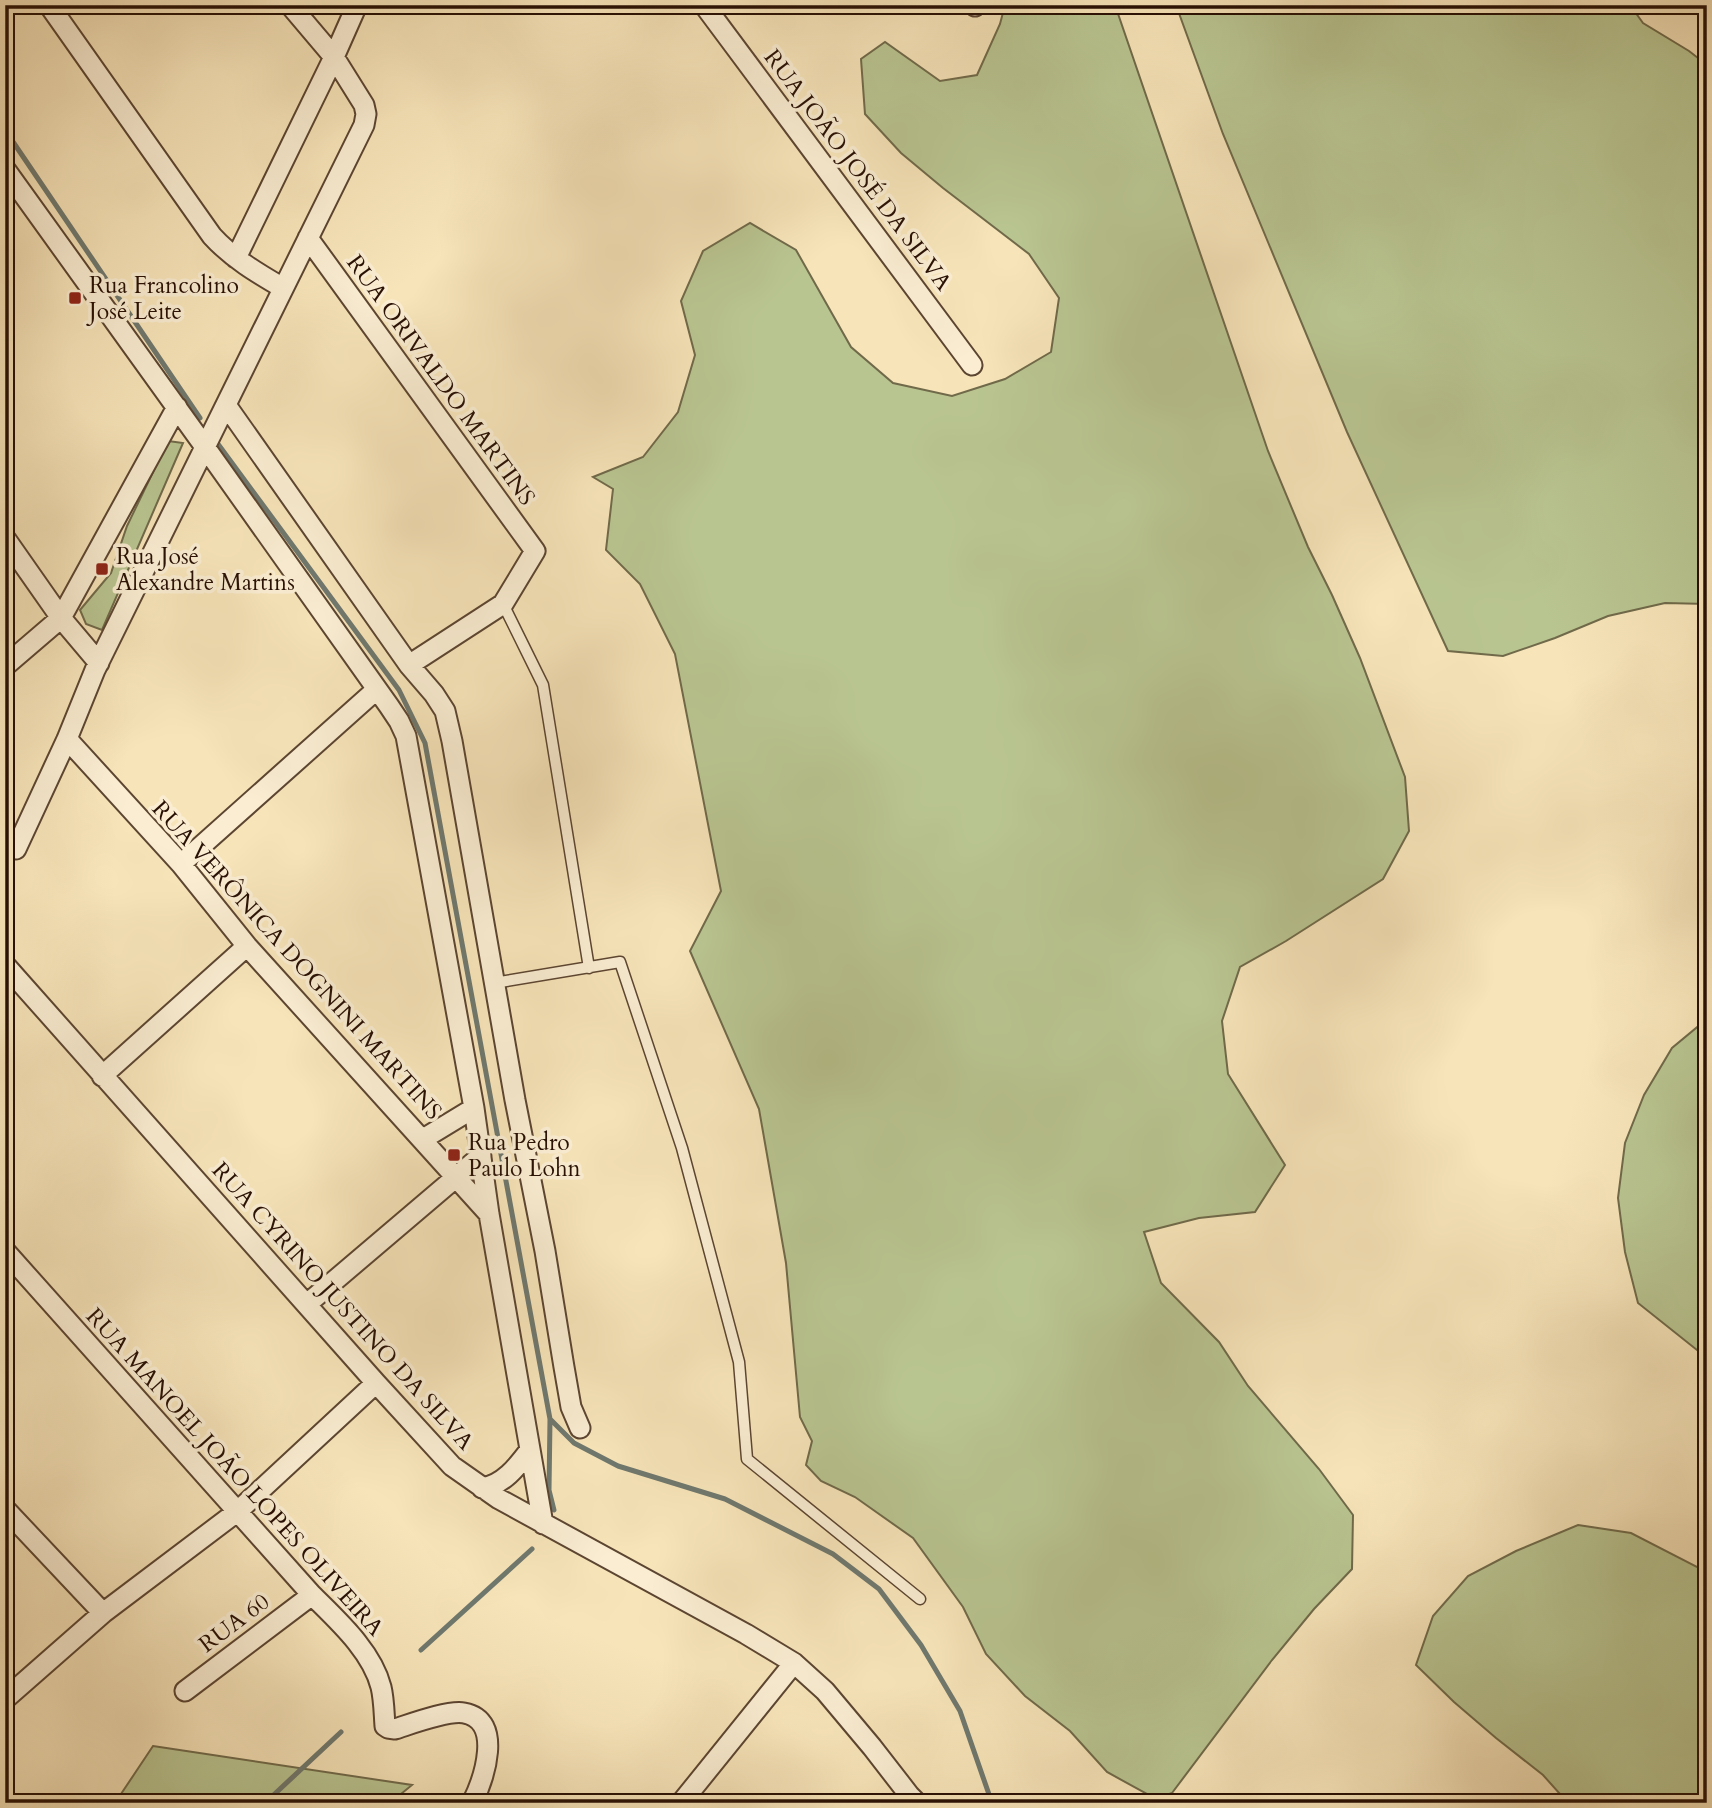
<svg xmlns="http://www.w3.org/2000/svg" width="1712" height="1808" viewBox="0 0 1712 1808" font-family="Cardo,serif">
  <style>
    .green { fill: #b9c591; stroke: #706a4a; stroke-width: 2 }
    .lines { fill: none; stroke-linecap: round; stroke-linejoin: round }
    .stream { stroke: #6f786e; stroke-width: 5 }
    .lane-casing { stroke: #5c4531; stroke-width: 13 }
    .street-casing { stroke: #5c4531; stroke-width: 23 }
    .lane { stroke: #faedd2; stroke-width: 10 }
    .street { stroke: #faedd2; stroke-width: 19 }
    .poi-dot { fill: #8f2418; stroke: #faedd2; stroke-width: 2.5 }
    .labels { text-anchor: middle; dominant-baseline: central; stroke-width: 7; stroke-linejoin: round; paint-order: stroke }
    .street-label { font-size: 23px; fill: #281004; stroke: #faedd2 }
    .poi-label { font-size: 23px; fill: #281004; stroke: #faedd2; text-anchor: start }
  </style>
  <rect width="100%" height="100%" fill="#f7e4b9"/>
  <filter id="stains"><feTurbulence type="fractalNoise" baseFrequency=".00286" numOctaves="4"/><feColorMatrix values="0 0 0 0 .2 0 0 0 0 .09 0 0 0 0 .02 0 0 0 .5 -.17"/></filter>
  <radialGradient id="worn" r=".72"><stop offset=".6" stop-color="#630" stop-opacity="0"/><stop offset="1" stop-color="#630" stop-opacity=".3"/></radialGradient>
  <path class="green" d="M1005,5H1115L1268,451L1308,547L1332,595L1360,658L1405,777L1409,831L1383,879L1286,941L1240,967L1222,1021L1228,1074L1285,1165L1255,1212L1199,1218L1144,1232L1161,1283L1219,1342L1248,1386L1319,1469L1353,1515L1352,1569L1314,1609L1272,1660L1172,1793L1156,1799L1107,1772L1070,1731L1025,1696L986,1654L963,1607L913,1538L855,1497L821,1481L806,1465L812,1441L800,1417L786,1263L759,1109L690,951L721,891L675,654L640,584L606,550L613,489L593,477L643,457L678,412L695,355L681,301L703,251L750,223L796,250L851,347L893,383L952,396L1005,379L1051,352L1059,298L1029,254L943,188L901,153L865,114L861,59L885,42L940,81L977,75L1000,24Z
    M1176,5H1630L1643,23L1689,51L1707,65V604L1665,603L1608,616L1555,638L1503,656L1448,651L1347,432L1223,134Z
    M168,441L183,443L102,630L86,624L80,610L111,573L127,526Z
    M1707,1019V1358L1638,1303L1625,1252L1618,1198L1625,1143L1644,1095L1672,1048Z
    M1578,1525L1631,1533L1707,1572V1803H1568L1543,1775L1496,1738L1454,1702L1416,1665L1433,1616L1468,1576L1516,1551Z
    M153,1746L412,1785L390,1803H115Z"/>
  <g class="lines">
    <path class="stream" d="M5,130L200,418
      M218,444L399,690L425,743L550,1419L549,1490L554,1510
      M550,1419L574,1443L618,1466L725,1499L833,1554L879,1589L921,1645L960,1711L992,1803
      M421,1650L532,1549
      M265,1803L341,1732"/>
    <defs>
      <path id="lane" d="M1695,5L1707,14
        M503,604L543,685L589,968
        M494,983L620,962L682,1148L739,1362L747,1459L920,1599"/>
      <path id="street" d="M49,5L212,236C232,258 257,273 283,288
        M704,5L972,365
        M974,5L975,6
        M5,169L205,447L389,706L399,721L406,736L474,1108L489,1214L543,1524
        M308,238L535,551L503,604L409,665
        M236,258L334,57L357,5
        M226,405L409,665L434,694L445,711L452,741L515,1100L545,1251L564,1367L571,1407L580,1428
        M5,538L61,618L99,663
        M5,666L61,618L177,407
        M67,739L181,864L247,946L489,1214
        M16,849L67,739L95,670L364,125L366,114L364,105L334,57L290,5
        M181,864L376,690
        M5,965L376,1383L452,1466L499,1499L746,1634L794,1663L825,1691L872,1747L910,1796L917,1803
        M102,1076L247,946
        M423,1139L474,1108
        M5,1251L312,1595C337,1620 372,1651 381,1687C384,1699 384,1713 385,1726L388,1728L395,1729C411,1724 448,1710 464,1713C504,1720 484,1779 472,1803
        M307,1304L481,1156
        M482,1488C503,1485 517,1467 529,1451
        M5,1509L103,1613
        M185,1691L312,1595
        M5,1699L103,1613L238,1511L376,1383
        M681,1803L794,1663"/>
    </defs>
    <use href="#lane" class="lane-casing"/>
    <use href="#street" class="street-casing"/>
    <use href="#lane" class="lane"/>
    <use href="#street" class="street"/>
  </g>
  <g class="poi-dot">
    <rect x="68" y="291" width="14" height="14" rx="3.5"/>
    <rect x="95" y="562" width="14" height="14" rx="3.5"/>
    <rect x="447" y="1148" width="14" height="14" rx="3.5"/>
  </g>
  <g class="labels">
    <g class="street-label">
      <text transform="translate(858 170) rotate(53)">RUA JOÃO JOSÉ DA SILVA</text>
      <text transform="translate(441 380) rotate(54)">RUA ORIVALDO MARTINS</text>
      <text transform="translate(297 960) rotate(48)">RUA VERÔNICA DOGNINI MARTINS</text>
      <text transform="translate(343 1306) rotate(48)">RUA CYRINO JUSTINO DA SILVA</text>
      <text transform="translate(235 1472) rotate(48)">RUA MANOEL JOÃO LOPES OLIVEIRA</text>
      <text transform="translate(234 1623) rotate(-37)">RUA 60</text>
    </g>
    <g class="poi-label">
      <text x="89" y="285">Rua Francolino<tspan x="89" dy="26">José Leite</tspan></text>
      <text x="116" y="556">Rua José<tspan x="116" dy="26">Alexandre Martins</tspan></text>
      <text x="468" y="1142">Rua Pedro<tspan x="468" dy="26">Paulo Lohn</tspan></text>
    </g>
  </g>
  <rect width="1712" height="1808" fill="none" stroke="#f7e4b9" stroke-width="28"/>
  <rect x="7" y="7" width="1698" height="1794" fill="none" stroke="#281004" stroke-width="3.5"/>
  <rect x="14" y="14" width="1684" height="1780" fill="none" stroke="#281004" stroke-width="2"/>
  <rect width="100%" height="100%" filter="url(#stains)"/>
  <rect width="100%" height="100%" fill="url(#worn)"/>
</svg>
